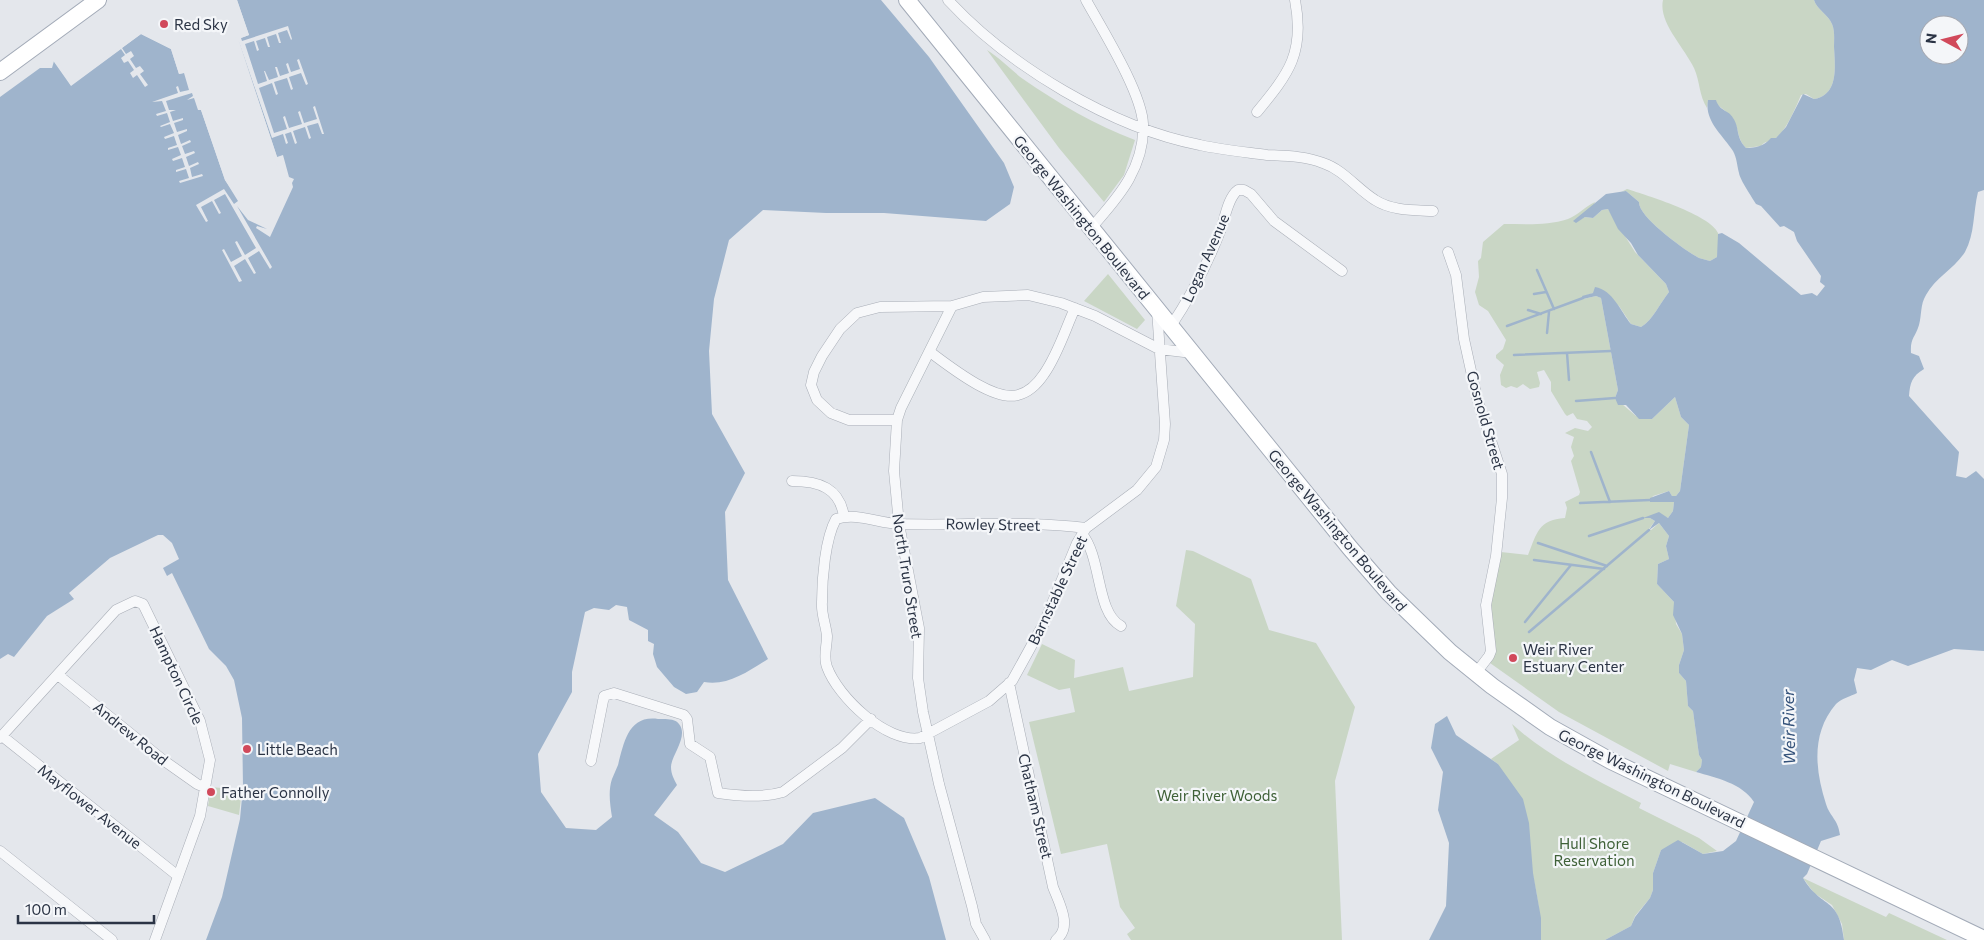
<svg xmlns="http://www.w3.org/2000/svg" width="1984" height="940" viewBox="0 0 1984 940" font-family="Commissioner,sans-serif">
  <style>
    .green { fill: #c9d6c5 }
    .water { fill: #9fb4cc; fill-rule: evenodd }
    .pier { fill: #e4e7ec }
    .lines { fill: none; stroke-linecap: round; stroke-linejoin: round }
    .stream { stroke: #9fb4cc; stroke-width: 2.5 }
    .street-casing { stroke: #a9aeb7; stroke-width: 11 }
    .primary-casing { stroke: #a3abb8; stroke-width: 18 }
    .street { stroke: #f7f8fa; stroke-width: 10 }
    .primary { stroke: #fff; stroke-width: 16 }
    .poi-dot { fill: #d1495b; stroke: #f4f6f9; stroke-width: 2 }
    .labels { text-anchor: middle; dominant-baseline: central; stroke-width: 4.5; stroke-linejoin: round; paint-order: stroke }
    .poi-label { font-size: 15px; fill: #2b3445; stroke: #f4f6f9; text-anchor: start }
    .street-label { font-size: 15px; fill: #2b3445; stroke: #f4f6f9 }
    .park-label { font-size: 15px; fill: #3f6138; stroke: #f4f6f9 }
    .water-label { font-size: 16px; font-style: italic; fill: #34527a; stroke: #f4f6f9 }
  </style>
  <rect width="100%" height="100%" fill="#e4e7ec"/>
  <path class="green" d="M1663,0H1814C1817,10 1828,14 1832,24C1835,31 1834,40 1834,47C1835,66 1839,95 1814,99L1806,94L1801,95C1796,107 1786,131 1775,139C1770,142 1766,140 1761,146L1746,148C1738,140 1739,132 1735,123C1730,113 1719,105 1708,100L1707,108C1699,96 1700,81 1694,68C1684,47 1658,22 1663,0Z
    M987,50C1000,58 1011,70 1023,79C1058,103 1095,125 1135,140L1124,175L1104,202L1059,148Z
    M1627,189C1646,195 1711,215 1718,233C1720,240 1718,251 1717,257L1710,261C1706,260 1703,259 1699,258C1686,251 1638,217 1639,202L1626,191L1621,192Z
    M1595,202L1593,207L1574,221L1576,222L1585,217L1593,218L1602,210L1608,209L1635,252L1666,284L1669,292C1660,303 1653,320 1641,327L1631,324L1619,306L1593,293L1582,297L1583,299L1596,296L1601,298L1618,390L1615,398L1636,416L1652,419L1675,397L1681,417L1689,425L1680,491L1676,496H1672L1669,491L1653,496L1650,502L1672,501L1674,502L1673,511L1668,518L1662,516L1645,518H1650L1655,521L1649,529L1651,530L1659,523L1669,536L1666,546L1669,559L1658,564L1657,584L1674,602L1676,624L1682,634L1684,650L1679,665V673L1686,681L1688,706L1693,711L1699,755L1702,760L1701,767L1696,772L1670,764L1668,771L1559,712L1490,663L1495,655L1491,602L1501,552L1528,555C1537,533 1538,520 1565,518L1567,508L1565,502L1579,495L1580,492L1571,461L1574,456L1571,447L1574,437L1565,433L1575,428L1588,431L1592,427L1587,421L1577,419L1573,413L1567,416L1565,414L1551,391V382L1544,370L1537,372L1540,383L1539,387L1530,389L1523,384L1517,388L1511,386L1506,388L1501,385L1500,375L1504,365L1496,358V355L1503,349L1506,340L1488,311L1479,305L1475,292L1479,277L1478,261L1481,258L1483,242L1504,224C1525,224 1547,226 1568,219C1578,215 1586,206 1595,202Z
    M1108,274L1145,320L1137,329L1084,301Z
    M1186,550L1193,551L1251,579L1269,630L1316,643L1355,707L1335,781L1342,940H1131L1127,934L1135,928L1120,907L1107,844L1061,854L1029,722L1075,712L1070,688L1059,690L1027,675L1042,644L1075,660L1074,678L1123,667L1129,691L1193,677L1195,624L1176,606Z
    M1512,724C1549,758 1597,780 1641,803L1639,808L1699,838L1717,851L1703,854L1682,842L1661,850L1653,873V890L1650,898L1635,916L1631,926L1605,940H1541C1541,879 1516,821 1498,764L1491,759L1519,740Z
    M211,787L242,790L239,815L208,806Z
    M1803,878L1886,917L1889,913L1947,940H1844L1842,924L1832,905L1814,893Z"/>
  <path class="water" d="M237,0H881L929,57L1004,163L1014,187L1010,204L986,221L884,213H826L763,210L729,240L714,299L709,351L712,414L745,473L725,512L728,580L768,659C747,672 728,686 704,682L697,692L686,694L674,687L657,667L653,654L654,644L648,641V630L629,620L627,607L616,605L609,610L594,608L585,612L572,672V692L538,754L541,792L566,828L596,830L612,817C610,804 608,791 612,779C614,774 616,770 618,765C624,743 628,715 658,719C664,719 675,718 679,724C689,736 671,756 671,767C671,774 674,779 677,785L654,815L678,832L701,863L725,872L783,844L813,813L875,798L904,818L929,877L946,940H206L222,897L240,819L243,787L242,718L234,680L226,666L209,649L172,573L167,576L163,568L179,559L172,543L163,535H158L110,558L69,593L74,599L47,616L14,657L8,654L0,659V97L40,68H52L54,61L71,85L141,34L171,49L179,74L188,72L225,180L246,210L263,218L283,175L238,39L249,35Z
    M1814,0H1984V190L1978,192C1973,212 1975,234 1965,252C1955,268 1935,278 1926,295C1920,305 1922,314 1919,325C1915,338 1910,338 1911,353L1919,356L1924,369C1912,376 1910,383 1909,396L1959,452L1956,476L1966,478L1976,471L1984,479V651L1954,649L1908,666L1892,660L1871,670L1857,668L1854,680L1857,693C1851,696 1841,699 1836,704C1811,733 1815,770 1826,804C1830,817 1838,819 1840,835L1821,841L1807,874L1803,878C1822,910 1839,895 1844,940H1605L1631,926L1635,917L1650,898L1653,890V873L1661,850L1678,840L1703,854L1723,851L1736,841L1754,802C1742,783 1716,778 1696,772L1701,767L1702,760L1699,755L1693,711L1688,706L1686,681L1679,673V665L1684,650L1682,634L1673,615L1674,602L1657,584L1658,564L1669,559L1666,546L1669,536L1659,523L1649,530L1655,521L1650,518H1643L1659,512L1668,518L1673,511L1674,502H1650V498L1669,491L1672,496H1676L1680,491L1689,425L1681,417L1675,397L1652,419H1639L1626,405H1618L1615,398L1618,390L1601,298L1596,296L1583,299L1582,296L1593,293L1595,287C1613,290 1621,312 1631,324L1641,327C1653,320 1660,303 1669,292L1666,284L1638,255L1631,243L1618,229L1608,209L1602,210L1593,218L1585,217L1576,223L1573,221L1606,194L1626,191L1639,202C1638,217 1686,251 1699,258C1703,259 1706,260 1710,261L1717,257L1718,234L1722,233L1739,243L1801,295L1812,293L1817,296L1825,286L1820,282L1821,276L1797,241L1794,232L1784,226L1780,227L1761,206L1756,204C1752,197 1740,180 1739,173C1737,166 1737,158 1733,151C1723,135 1704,121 1708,100H1716C1719,111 1729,110 1733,118C1740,128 1735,136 1746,148C1756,148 1764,146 1771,138H1776L1786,127L1803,94L1814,99C1839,95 1835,66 1834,47C1834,40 1835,31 1832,24C1828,14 1817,10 1814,0ZM1929,25H1959V55H1929Z
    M1447,716L1456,735L1498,764L1523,799L1529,823L1533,873L1541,918V940H1429L1446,906L1449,843L1438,810L1443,772L1431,748L1435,724Z"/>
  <path class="pier" d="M235,0H237L249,35L241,38L242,41L288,26L292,39L291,40L287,30L278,33L281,43H279L276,34L267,37L270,47H268L265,38L256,41L259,50L257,51L254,41L245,44L258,84L267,81L264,71H265L269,80L278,77L275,67H277L280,76L289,73L286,64L288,63L291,72L300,69L297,60L299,59L308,84L306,85L301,73L289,77L293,89L291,90L287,78L274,82L278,94L276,95L272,83L259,88L274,133L287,129L283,117L285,116L289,128L302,124L298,112L300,111L304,123L317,119L313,107L315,106L324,134H322L318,123L307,126L311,138L309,139L305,127L293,131L297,143L295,144L291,132L285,134L288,143L286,144L283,134L272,138L238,39L277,157L283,155L289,177L294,179L292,183L293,187L270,237L256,228L257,226L267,229L248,220L237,206L272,267L270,269L259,251L248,258L256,273L254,274L245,259L234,266L242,281L239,282L222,250L224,249L231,262L242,256L235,242L237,241L245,255L256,248L225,194L214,200L221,213L219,214L212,201L201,207L208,221L206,222L196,205L224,189L234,204L238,201L225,180L201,110H198L194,98L187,100L193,96L192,93L166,101L169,110H176L170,112L173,121L183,118V120L174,123L177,132L187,129V131L178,135L181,144L190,140L191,142L182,146L185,154L194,151L195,153L186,157L189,166L198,162L199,164L190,168L192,177L202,174L203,176L180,183L179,181L189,178L186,169L176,172V170L185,167L182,158L173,161L172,159L181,155L178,147L168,150V148L177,145L174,136L165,139L164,137L174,133L170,124L161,127L160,126L170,122L167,113L157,116L156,114L166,111L162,101L152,102L178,93L176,87L178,86L180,92L189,90L184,73L179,74L171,49L141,34L122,48L126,54L131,51L134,56L130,59L136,68L140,66L144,71L140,74L148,85L145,87L137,75L133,78L130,73L134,70L128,61L124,63L121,58L125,55L121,49L71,86L52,59H56L72,82L140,32L173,48L181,71H190L227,179L248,208L262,215L280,175L235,39L237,36L246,34Z"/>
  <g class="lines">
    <path class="stream" d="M1537,270L1554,309
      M1534,294L1546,292
      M1528,310L1541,314
      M1507,326L1583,298
      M1547,333L1549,312
      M1567,353L1569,380
      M1514,355L1611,351
      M1576,401L1615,398
      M1591,452L1610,502
      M1580,503L1650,500
      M1589,536L1643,518
      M1538,543L1607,566
      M1534,560L1604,569
      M1525,622L1571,565
      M1529,632L1649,530"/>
    <defs>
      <path id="street" d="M948,0C1009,66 1112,128 1200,145C1222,150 1245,152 1267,155C1286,156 1305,156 1323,163C1344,170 1357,189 1375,200C1392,211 1414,210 1433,211
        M1086,0C1102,29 1142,93 1143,124C1144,143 1138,163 1129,179C1119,197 1105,212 1092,227
        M1257,112C1289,73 1305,53 1295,0
        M1448,252L1456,275L1464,339L1477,398L1502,474V498L1496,556L1486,605L1491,651L1489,656L1476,673
        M952,306L901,408L897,420L894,471L899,524L919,628L918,678L923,712L939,784L972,906L976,924L985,940
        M1171,326C1191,296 1208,263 1221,229C1225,218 1228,197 1238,190H1244L1251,194L1274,221L1342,271
        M930,352C949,366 994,402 1018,395C1030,392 1038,383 1044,374C1058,354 1065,330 1075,308
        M897,420H849L831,413L817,400L811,385L814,372L822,356L840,329L857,313L880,307L952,306L983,297L1028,295L1061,303L1095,316L1159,349L1192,353
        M792,481C819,481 840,488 844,517
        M1086,528C1025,520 962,526 901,524C879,524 858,512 836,519C825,539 822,579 822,602C821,614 826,625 827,636C827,646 823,657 827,667C838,697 886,743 920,738L989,701L1012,681L1044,623L1077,543L1086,528L1137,490L1156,467L1164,440L1165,424L1157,310
        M1082,534C1102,558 1096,613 1121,626
        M58,675L163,760L197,784L206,788
        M1009,683L1053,887C1059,903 1073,927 1056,940
        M2,736L178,876
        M0,738L116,610L135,601L143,604L200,721L210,760L200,816L155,940
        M591,761L604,696L614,693L684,715L687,719L690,744L710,757L718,793C738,796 763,798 783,792L842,748L871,719
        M0,851L112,940"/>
      <path id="primary" d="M907,0L1350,548L1389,593L1450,652L1492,686L1550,727L1611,761L1984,939
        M0,72L98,0"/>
    </defs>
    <use href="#street" class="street-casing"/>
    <use href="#primary" class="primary-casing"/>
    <use href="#street" class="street"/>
    <use href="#primary" class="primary"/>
  </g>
  <g class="poi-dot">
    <circle cx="164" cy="24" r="5"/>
    <circle cx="1513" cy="658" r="5"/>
    <circle cx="247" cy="749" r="5"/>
    <circle cx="211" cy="792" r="5"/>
  </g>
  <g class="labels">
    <g class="poi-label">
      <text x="174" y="24">Red Sky</text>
      <text x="1523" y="649">Weir River<tspan x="1523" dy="17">Estuary Center</tspan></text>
      <text x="257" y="749">Little Beach</text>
      <text x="221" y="792">Father Connolly</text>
    </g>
    <g class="street-label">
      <text transform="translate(1082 217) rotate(51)">George Washington Boulevard</text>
      <text transform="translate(1205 258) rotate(-66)">Logan Avenue</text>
      <text transform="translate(1486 420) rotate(74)">Gosnold Street</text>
      <text transform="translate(993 524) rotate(1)">Rowley Street</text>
      <text transform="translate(1338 530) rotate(50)">George Washington Boulevard</text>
      <text transform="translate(908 576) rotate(81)">North Truro Street</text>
      <text transform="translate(1057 590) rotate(-65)">Barnstable Street</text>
      <text transform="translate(177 675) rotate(65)">Hampton Circle</text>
      <text transform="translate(131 733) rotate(39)">Andrew Road</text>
      <text transform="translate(1652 778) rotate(26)">George Washington Boulevard</text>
      <text transform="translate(90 806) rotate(38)">Mayflower Avenue</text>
      <text transform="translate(1036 806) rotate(77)">Chatham Street</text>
    </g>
    <g class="park-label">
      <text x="1217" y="795">Weir River Woods</text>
      <text x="1594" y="843">Hull Shore<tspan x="1594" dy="17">Reservation</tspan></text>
    </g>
    <g class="water-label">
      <text transform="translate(1788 727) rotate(-91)">Weir River</text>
    </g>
  </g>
  <g transform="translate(1944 40) rotate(277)"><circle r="24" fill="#f4f6f9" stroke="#a4a8b1"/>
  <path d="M0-4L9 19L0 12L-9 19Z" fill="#d1495b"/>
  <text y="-8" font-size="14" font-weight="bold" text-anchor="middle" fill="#2b3445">N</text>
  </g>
  <path d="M18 915v8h136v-8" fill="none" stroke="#2b3445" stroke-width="2.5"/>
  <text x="25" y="915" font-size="15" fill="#2b3445" stroke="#f4f6f9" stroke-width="4" paint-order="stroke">100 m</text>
</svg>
